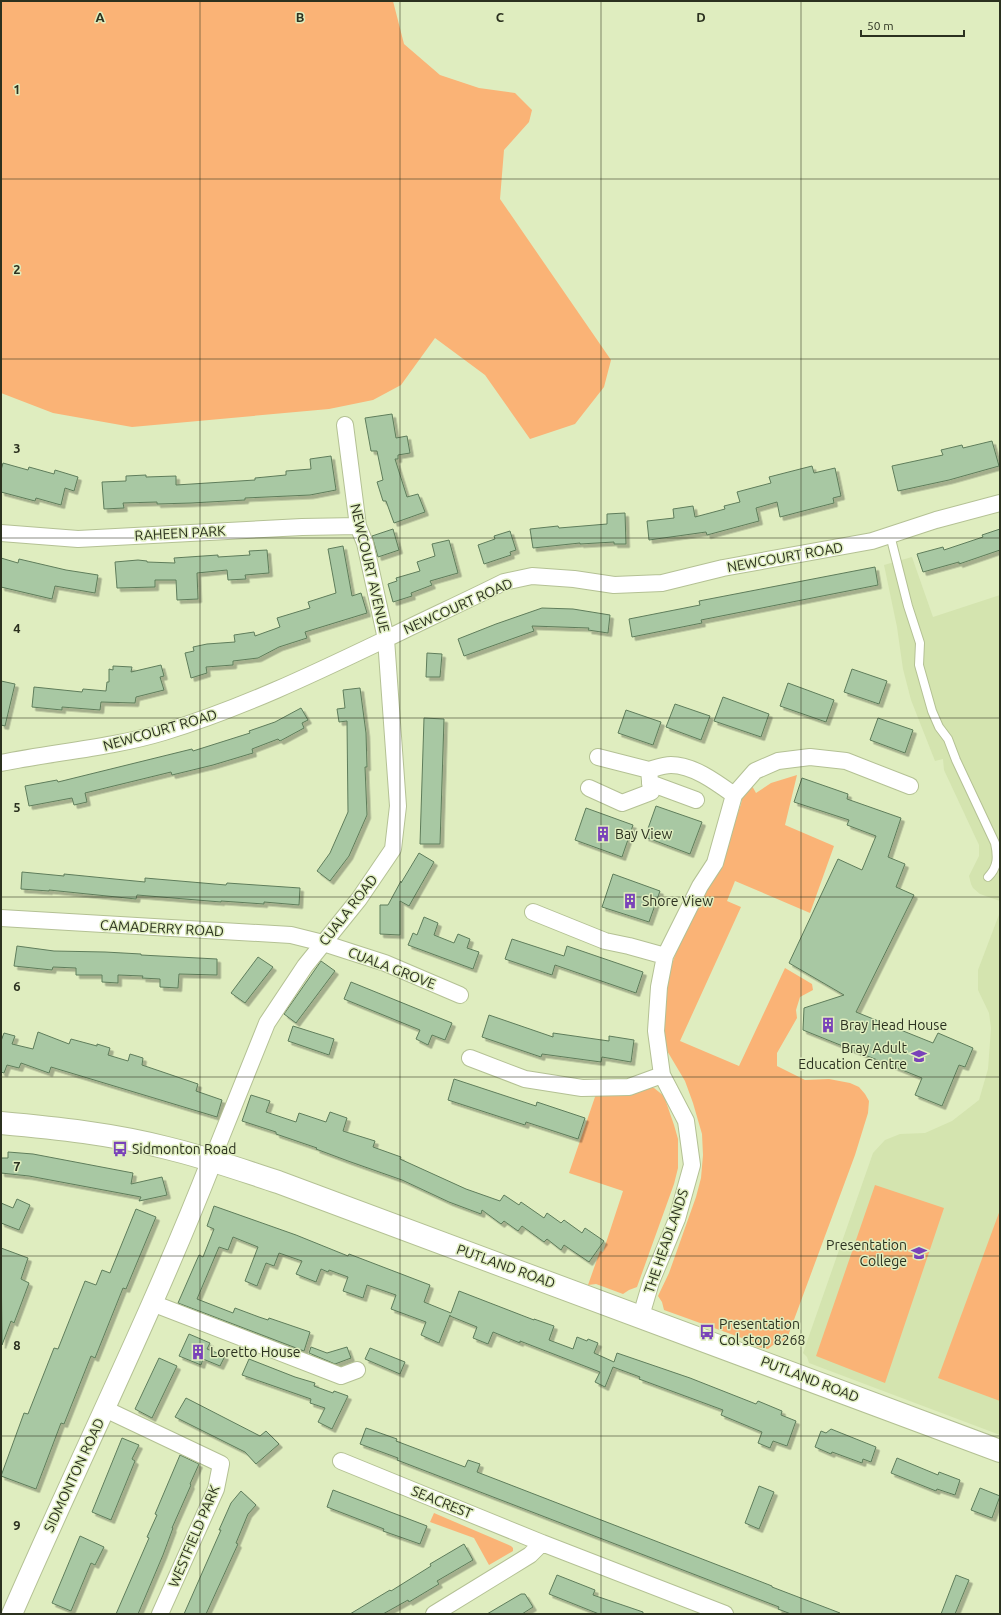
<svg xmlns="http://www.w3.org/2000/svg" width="1001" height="1615" viewBox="0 0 1001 1615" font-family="Ubuntu,sans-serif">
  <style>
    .built { fill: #d4e4af }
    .green { fill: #fab376 }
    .building { fill: #a8c8a3; stroke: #5f7d5b; filter: url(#shadow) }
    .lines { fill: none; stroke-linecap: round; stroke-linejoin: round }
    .service-casing { stroke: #b4c194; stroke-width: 10 }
    .minor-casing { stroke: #b4c194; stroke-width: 18 }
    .tertiary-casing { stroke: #b4c194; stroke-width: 22 }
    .secondary-casing { stroke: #b4c194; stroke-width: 24 }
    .service { stroke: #fff; stroke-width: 8 }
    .minor { stroke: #fff; stroke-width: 16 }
    .tertiary { stroke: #fff; stroke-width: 20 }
    .secondary { stroke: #fff; stroke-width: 22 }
    .grid { fill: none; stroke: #2b311f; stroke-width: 1; stroke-opacity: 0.55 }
    .labels { text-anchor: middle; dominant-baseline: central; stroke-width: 3; stroke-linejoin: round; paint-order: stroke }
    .street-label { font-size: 14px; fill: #2b311f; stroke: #dfedbf }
    .poi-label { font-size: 14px; fill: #2b311f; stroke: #dfedbf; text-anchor: start }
    .grid-label { font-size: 13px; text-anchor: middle; font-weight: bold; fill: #2b311f; stroke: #dfedbf; stroke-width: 3; stroke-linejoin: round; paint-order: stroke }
  </style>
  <defs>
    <filter id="shadow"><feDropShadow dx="3.5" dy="3.5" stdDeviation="0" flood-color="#0004"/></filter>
  </defs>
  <rect width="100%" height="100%" fill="#dfedbf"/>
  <path class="built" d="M912,557L933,617L1000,595V901L980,894L973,888L971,884L969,876L979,856V845L944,770L943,759L935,761L911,700L903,669L897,627L884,565Z
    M1000,912V1435L809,1363L807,1357L803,1353L873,1153L885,1140L900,1134L925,1133L952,1121L979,1100L988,1069L991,1028L989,1013L978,990V970Z"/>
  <path class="green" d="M1,1H393L404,44L440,75L479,88L515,93L532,110L529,122L504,150L500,199L611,360L604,387L575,424L530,439L485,375L435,338L401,385L373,400L329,409L132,427L53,413L1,393Z
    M797,775L785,825L834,846L810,913L735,881L727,901L741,907L680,1041L739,1066L785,968L812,984L813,990L800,997L796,1010L797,1018L777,1053V1066L805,1080L829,1079L850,1083L859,1087L865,1094L869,1101L868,1113L855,1155L785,1344L777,1342L768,1349L757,1347L753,1342L664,1310L662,1302L658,1296L669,1273L696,1197L701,1178L703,1155L702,1134L693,1103L685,1081L666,1049L662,1020L668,975L686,925L719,867L741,804L743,793L751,784L756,793L771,783Z
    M638,1088H654L664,1096L674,1125L678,1139V1168L674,1184L637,1287L629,1290L623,1294L596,1284L588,1285L600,1251L603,1252L623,1191L569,1173L596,1094Z
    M875,1185L944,1208L885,1383L816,1356Z
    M1000,1210V1401L938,1378Z
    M434,1513L511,1546L513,1548V1551L489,1565L474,1538L430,1522Z"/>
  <path class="building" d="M392,414L396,438L407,436L410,453L398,455V459H395L407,497L418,494L425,512L394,523L386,501H383L377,482L383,480L377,451H371L365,418Z
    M992,441L999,466L949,480L898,491L892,466L943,455L941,450L962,445L963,448Z
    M331,456L336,490L310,495L245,498V500L191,503L157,504V502L123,503L124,508L104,509L102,482L126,481V476L146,475V477L176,476V485L255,480V478L286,475V471L311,469L310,459Z
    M3,463L28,470L29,467L54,474L55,470L78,477L74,491L65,488L61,505L36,498L35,501L1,492V470Z
    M812,466L814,473L835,468L841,496L833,498L834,503L780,517L777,502L756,508L759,521L707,535L706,532L649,540L647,521L674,518L673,509L693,506L695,517L725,509L724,506L740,502L737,492L771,483L769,477Z
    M625,513L626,544H614V542L580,544V543L533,548L530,529L558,526L559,528L607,524V514Z
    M393,529L399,550L378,557L372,536Z
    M1000,529V550L959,564V562L923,572L917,554L943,547L944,550L983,537L982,535Z
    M510,531L516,550L510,552L511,555L484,564L478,545L495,539L494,536Z
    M449,540L458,573L430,581L432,585L411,593L412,596L393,602L388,584L397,581L396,578L420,571L417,562L435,556L432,544Z
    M343,546L352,596L361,593L367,613L305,632L307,638L279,647L258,658L233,661V665L206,667L207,673L191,678L185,653L194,651L193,647L207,644L235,642L234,635L254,632L255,636L280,627L277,618L310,608L308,602L336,593L328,549Z
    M267,550L269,573L245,575L246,579L228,580L227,570L197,573L198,599L177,600L176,580H155V587L117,588L115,562L138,560L147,561V562L175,563L174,558L218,555V557L250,555L249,551Z
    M1,558L18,563L19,559L66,570L98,575L95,593L55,586L52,599L1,587Z
    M875,567L878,585L701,620L702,623L632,637L629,619L700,605L699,601Z
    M542,608L573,609L610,615L608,633L588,630L589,628L532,626L534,631L464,656L458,639L496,624Z
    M427,653L442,654L440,677H426Z
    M161,665L164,676L160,677L164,690L136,697L135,703L101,702L100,710L62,707V710L32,707L34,687L82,692L83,689L106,691L107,682H109V669L113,670V666L132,667L131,672Z
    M852,669L887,681L879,704L844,692Z
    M1,681L15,684L5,726L1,725Z
    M788,683L834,700L826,722L780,706Z
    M360,688L366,733L367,767H365L367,815L349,856L330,881L317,871L330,853L348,812L347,721L339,722L337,709L345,708L343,690Z
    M723,697L769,714L761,737L714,721Z
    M675,704L710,716L701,740L666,727Z
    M301,708L308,720L302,723L304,728L280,741L278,739L252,749L253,753L213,765L172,775L171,772L85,793L87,802L74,805L72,798L29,806L25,786L57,780L58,782L192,749L193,751L250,733L249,731L275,722Z
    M626,710L661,722L653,745L618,733Z
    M424,718L444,719L440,844H420Z
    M878,718L913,730L905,753L870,740Z
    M802,778L848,794L847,799L901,818L888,857L905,864L896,887L914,895L856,1012L933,1043L938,1033L973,1048L965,1067L959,1065L942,1106L915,1095L922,1078L803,1030L804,1008L844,995L789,963L838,859L862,870L876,836L847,825L849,820L794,802Z
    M656,806L702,822L690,854L645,837Z
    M586,808L633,825L622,857L575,840Z
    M419,853L434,862L409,906L400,901V935L380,934V905H388L401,881V883Z
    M22,872L64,876V874L145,882V878L226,885L227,883L300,888L299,905L264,902V904L221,901V902L137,895L136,899L49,890V891L21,889Z
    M613,874L660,891L649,922L602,907Z
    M424,917L438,923L434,935L454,943L458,934L470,939L467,948L479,952L473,969L408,945L413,933L417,935Z
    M512,939L564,956L567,946L643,972L636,993L555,965L552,975L505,959Z
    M17,946L54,951L105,952L141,954V955L217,959V975L179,974L178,988L160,987V979L142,978L143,976L118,975V983L102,982V975H76V968L53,967L52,970L14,966Z
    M258,957L273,967L245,1003L231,993Z
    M321,961L335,971L296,1023L284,1014Z
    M351,982L452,1023L445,1040L432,1035L428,1045L416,1039L420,1030L344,999Z
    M489,1015L553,1037V1033L609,1041V1036L634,1040L631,1062L602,1057L601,1062L542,1054L541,1057L482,1037Z
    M293,1026L334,1039L329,1055L288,1041Z
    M38,1032L69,1044L71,1039L97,1046V1044L110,1048L108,1055L128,1061L130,1054L143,1058L142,1065L198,1084L196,1091L222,1100L217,1117L51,1067L49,1073L21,1063L19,1068L7,1065L4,1073L1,1072V1041L4,1033L15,1036L12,1044L33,1049Z
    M454,1079L536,1106L537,1102L585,1118L578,1139L526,1122L525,1125L448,1100Z
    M251,1095L270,1101L266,1112L296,1122L299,1113L326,1122L330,1112L347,1118L343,1131L375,1141L373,1147L401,1157L400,1159L466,1189L500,1201L504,1195L519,1205L521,1202L544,1218L547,1213L561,1223L564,1220L582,1233L585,1228L604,1241L589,1262L564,1245L561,1250L547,1239L544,1242L522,1226L518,1231L504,1221L501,1224L482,1210L481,1214L449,1202L402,1180L348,1161L316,1149L317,1148L276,1134V1132L242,1121Z
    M8,1152L33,1154L133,1173L131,1184L162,1177L167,1195L139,1201L141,1197L29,1176L1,1173V1158H8Z
    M17,1199L30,1205L19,1230L1,1223V1203L13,1208Z
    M214,1206L296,1235L348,1256L349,1254L430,1285L424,1302L451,1313L459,1291L534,1320V1319L554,1326L549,1340L573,1349L577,1337L587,1341L588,1339L598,1343L594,1353L614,1362L617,1353L690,1378L756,1404L758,1401L782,1411L781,1415L796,1421L787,1446L773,1441L770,1448L758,1443L762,1432L721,1415L723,1410L639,1379L640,1377L613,1367L605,1387L595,1382L600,1372L520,1341V1343L493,1332L488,1344L473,1338L477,1327L450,1316V1315L439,1343L421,1335L426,1322L391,1309L396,1295L367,1285L363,1298L343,1291L348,1277L329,1270L328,1272L321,1269L316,1282L296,1274L302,1261L279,1253L274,1266L266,1263L257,1286L245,1281L258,1247L233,1237L228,1250L219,1247L197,1299L233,1313L235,1308L259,1317L268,1320L269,1318L310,1332L304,1351L178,1303L199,1255L203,1257L214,1229L207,1226Z
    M136,1209L156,1217L126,1289L123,1288L95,1358L91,1356L64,1424L61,1423L36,1489L1,1476L24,1413L28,1414L54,1348L58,1349L85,1281L96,1285L102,1270L110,1273Z
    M1,1248L28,1258L21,1279L29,1283L14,1323L11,1321L2,1345Z
    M189,1334L210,1343L207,1349L225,1356L220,1366L203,1359L201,1365L179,1356Z
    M311,1347L327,1353L347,1347L351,1358L335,1364L309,1353Z
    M370,1348L405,1362L400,1374L365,1359Z
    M159,1358L177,1366L152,1418L135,1409Z
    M249,1359L295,1377L315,1383L314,1386L333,1393L334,1391L348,1396L332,1429L318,1422L325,1408L310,1403L311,1399L242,1375Z
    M186,1398L260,1436L266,1431L279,1444L256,1464L245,1452L175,1417Z
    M366,1428L397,1439L396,1441L465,1467L468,1460L480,1464L477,1472L772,1586V1587L840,1613V1614H791L778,1609L779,1607L397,1460L398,1458L360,1444Z
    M831,1429L876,1447L871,1462L863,1459L862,1463L832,1452L831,1454L815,1447L821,1431L826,1433Z
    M122,1438L139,1445L132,1459L135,1461L111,1520L92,1512Z
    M180,1455L199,1464L190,1484L191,1485L172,1528H173L163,1555L138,1614H116L149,1538L147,1537L157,1515L155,1514Z
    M897,1458L938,1475L939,1472L960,1480L955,1495L937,1489L936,1491L891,1473Z
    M759,1486L774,1492L759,1529L745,1523Z
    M980,1488L1000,1496L992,1518L971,1510Z
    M333,1490L427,1526L420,1544L383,1531L384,1529L327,1507Z
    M241,1491L256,1505L248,1514L236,1543L238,1544L206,1614H184L221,1530H219L231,1503Z
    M80,1536L104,1547L95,1565L91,1563L71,1611L52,1603Z
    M464,1544L473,1560L437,1581L439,1584L409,1602L408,1600L383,1614H350L390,1590L391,1591L431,1566L430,1564Z
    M557,1575L595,1590L593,1595L643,1612V1614H599L549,1594Z
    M956,1575L969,1580L955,1614H941Z
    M521,1594H525L533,1607L522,1614H487Z"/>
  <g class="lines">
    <defs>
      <path id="service" d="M890,535L908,606L920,643L919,665L932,711L939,727L948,739L956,760L995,843C998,857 998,867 988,877"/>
      <path id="minor" d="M1,533L78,539L302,527L358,526
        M598,757L649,770
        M1,763C55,752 111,748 164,732C242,708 311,675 384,640C424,620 464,602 504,582L532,576L574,579L614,585L662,583L723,568L872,541L936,520L1000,503
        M650,783L696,800
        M589,788L622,803L651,792L649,770C656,768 664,765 671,765C693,765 716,782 734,795L715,863L700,886L665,956L659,987L656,1031L662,1075L686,1121L692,1165L677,1219L651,1282L641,1316
        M734,795L755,771L778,761L810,757L846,761L910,786
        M533,912L605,941L629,946L665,956
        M1,918L291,935L323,943L385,963L460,995
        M470,1058L525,1079L582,1088L629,1087L662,1075
        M212,1160L267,1023L305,966L359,899L393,849L398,806L386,639L365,543L358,526L345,425
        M152,1303L341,1376L357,1370
        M105,1409L221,1464L216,1489L160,1614
        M341,1461L542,1543
        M434,1614L530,1555L542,1543L725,1614"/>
      <path id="tertiary" d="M12,1614C78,1462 152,1314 212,1160"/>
      <path id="secondary" d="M1,1123C56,1128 113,1134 167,1148C205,1157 241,1170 278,1182L1000,1451"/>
    </defs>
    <use href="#service" class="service-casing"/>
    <use href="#minor" class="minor-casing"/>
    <use href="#tertiary" class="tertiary-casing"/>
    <use href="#secondary" class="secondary-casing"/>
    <use href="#service" class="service"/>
    <use href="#minor" class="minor"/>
    <use href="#tertiary" class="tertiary"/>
    <use href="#secondary" class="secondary"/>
  </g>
  <path class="grid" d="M200,1V1614M400,1V1614M601,1V1614M801,1V1614M1,179H1000M1,359H1000M1,538H1000M1,718H1000M1,897H1000M1,1077H1000M1,1256H1000M1,1436H1000"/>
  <defs>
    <symbol id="building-bare" viewBox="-9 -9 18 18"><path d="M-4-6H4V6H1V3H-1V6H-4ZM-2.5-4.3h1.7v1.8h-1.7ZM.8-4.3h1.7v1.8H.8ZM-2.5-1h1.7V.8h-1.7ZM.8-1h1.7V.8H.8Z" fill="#7942b9" stroke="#dfedbf" stroke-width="2.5" paint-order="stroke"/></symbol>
    <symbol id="university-bare" viewBox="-9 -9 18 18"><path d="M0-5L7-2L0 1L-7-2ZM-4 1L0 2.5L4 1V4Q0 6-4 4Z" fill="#7942b9" stroke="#dfedbf" stroke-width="2.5" paint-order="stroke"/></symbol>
    <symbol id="bus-bare" viewBox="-9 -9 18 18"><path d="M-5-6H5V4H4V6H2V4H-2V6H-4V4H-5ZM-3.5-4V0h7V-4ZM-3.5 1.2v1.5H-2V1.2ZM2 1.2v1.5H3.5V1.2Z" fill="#7942b9" stroke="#dfedbf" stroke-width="2.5" paint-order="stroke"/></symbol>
    <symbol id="school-bare" viewBox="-9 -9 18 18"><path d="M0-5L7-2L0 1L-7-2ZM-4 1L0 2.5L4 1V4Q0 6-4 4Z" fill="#7942b9" stroke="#dfedbf" stroke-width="2.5" paint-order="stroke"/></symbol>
  </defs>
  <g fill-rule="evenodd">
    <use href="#building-bare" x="592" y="823" width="22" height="22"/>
    <use href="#building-bare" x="619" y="890" width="22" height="22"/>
    <use href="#building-bare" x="817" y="1014" width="22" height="22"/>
    <use href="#university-bare" x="908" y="1045" width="22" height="22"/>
    <use href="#bus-bare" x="109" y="1138" width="22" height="22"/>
    <use href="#school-bare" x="908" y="1242" width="22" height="22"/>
    <use href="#bus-bare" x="696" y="1321" width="22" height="22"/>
    <use href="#building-bare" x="187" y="1341" width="22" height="22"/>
  </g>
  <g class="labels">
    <g class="street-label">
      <text transform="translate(180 533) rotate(-3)">RAHEEN PARK</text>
      <text transform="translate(785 557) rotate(-10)">NEWCOURT ROAD</text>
      <text transform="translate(370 568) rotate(77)">NEWCOURT AVENUE</text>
      <text transform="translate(458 606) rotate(-24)">NEWCOURT ROAD</text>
      <text transform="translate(160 730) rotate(-16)">NEWCOURT ROAD</text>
      <text transform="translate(348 910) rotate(-52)">CUALA ROAD</text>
      <text transform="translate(162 928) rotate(3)">CAMADERRY ROAD</text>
      <text transform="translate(392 968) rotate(21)">CUALA GROVE</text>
      <text transform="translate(666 1241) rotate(-71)">THE HEADLANDS</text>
      <text transform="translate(506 1266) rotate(20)">PUTLAND ROAD</text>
      <text transform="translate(810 1379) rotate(21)">PUTLAND ROAD</text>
      <text transform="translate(74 1475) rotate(-65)">SIDMONTON ROAD</text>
      <text transform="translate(442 1502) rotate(22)">SEACREST</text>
      <text transform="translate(194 1536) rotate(-67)">WESTFIELD PARK</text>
    </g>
    <g class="poi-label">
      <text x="615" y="834">Bay View</text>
      <text x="642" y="901">Shore View</text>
      <text x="840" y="1025">Bray Head House</text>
      <text x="907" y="1048" text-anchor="end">Bray Adult<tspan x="907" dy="16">Education Centre</tspan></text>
      <text x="132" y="1149">Sidmonton Road</text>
      <text x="907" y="1245" text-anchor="end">Presentation<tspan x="907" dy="16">College</tspan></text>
      <text x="719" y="1324">Presentation<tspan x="719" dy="16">Col stop 8268</tspan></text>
      <text x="210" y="1352">Loretto House</text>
    </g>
  </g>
  <g class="grid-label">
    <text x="100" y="22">A</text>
    <text x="300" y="22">B</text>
    <text x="500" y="22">C</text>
    <text x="701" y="22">D</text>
    <text x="17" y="94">1</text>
    <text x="17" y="274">2</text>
    <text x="17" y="453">3</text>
    <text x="17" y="633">4</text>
    <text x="17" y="812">5</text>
    <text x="17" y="991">6</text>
    <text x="17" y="1171">7</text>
    <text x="17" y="1350">8</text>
    <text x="17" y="1530">9</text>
  </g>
  <rect width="1001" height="1615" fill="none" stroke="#2b311f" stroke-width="4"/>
  <path d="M861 30v6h103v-6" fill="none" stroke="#2b311f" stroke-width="2"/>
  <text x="867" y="30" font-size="12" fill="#2b311f" stroke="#dfedbf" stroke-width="3" paint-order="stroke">50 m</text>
</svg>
